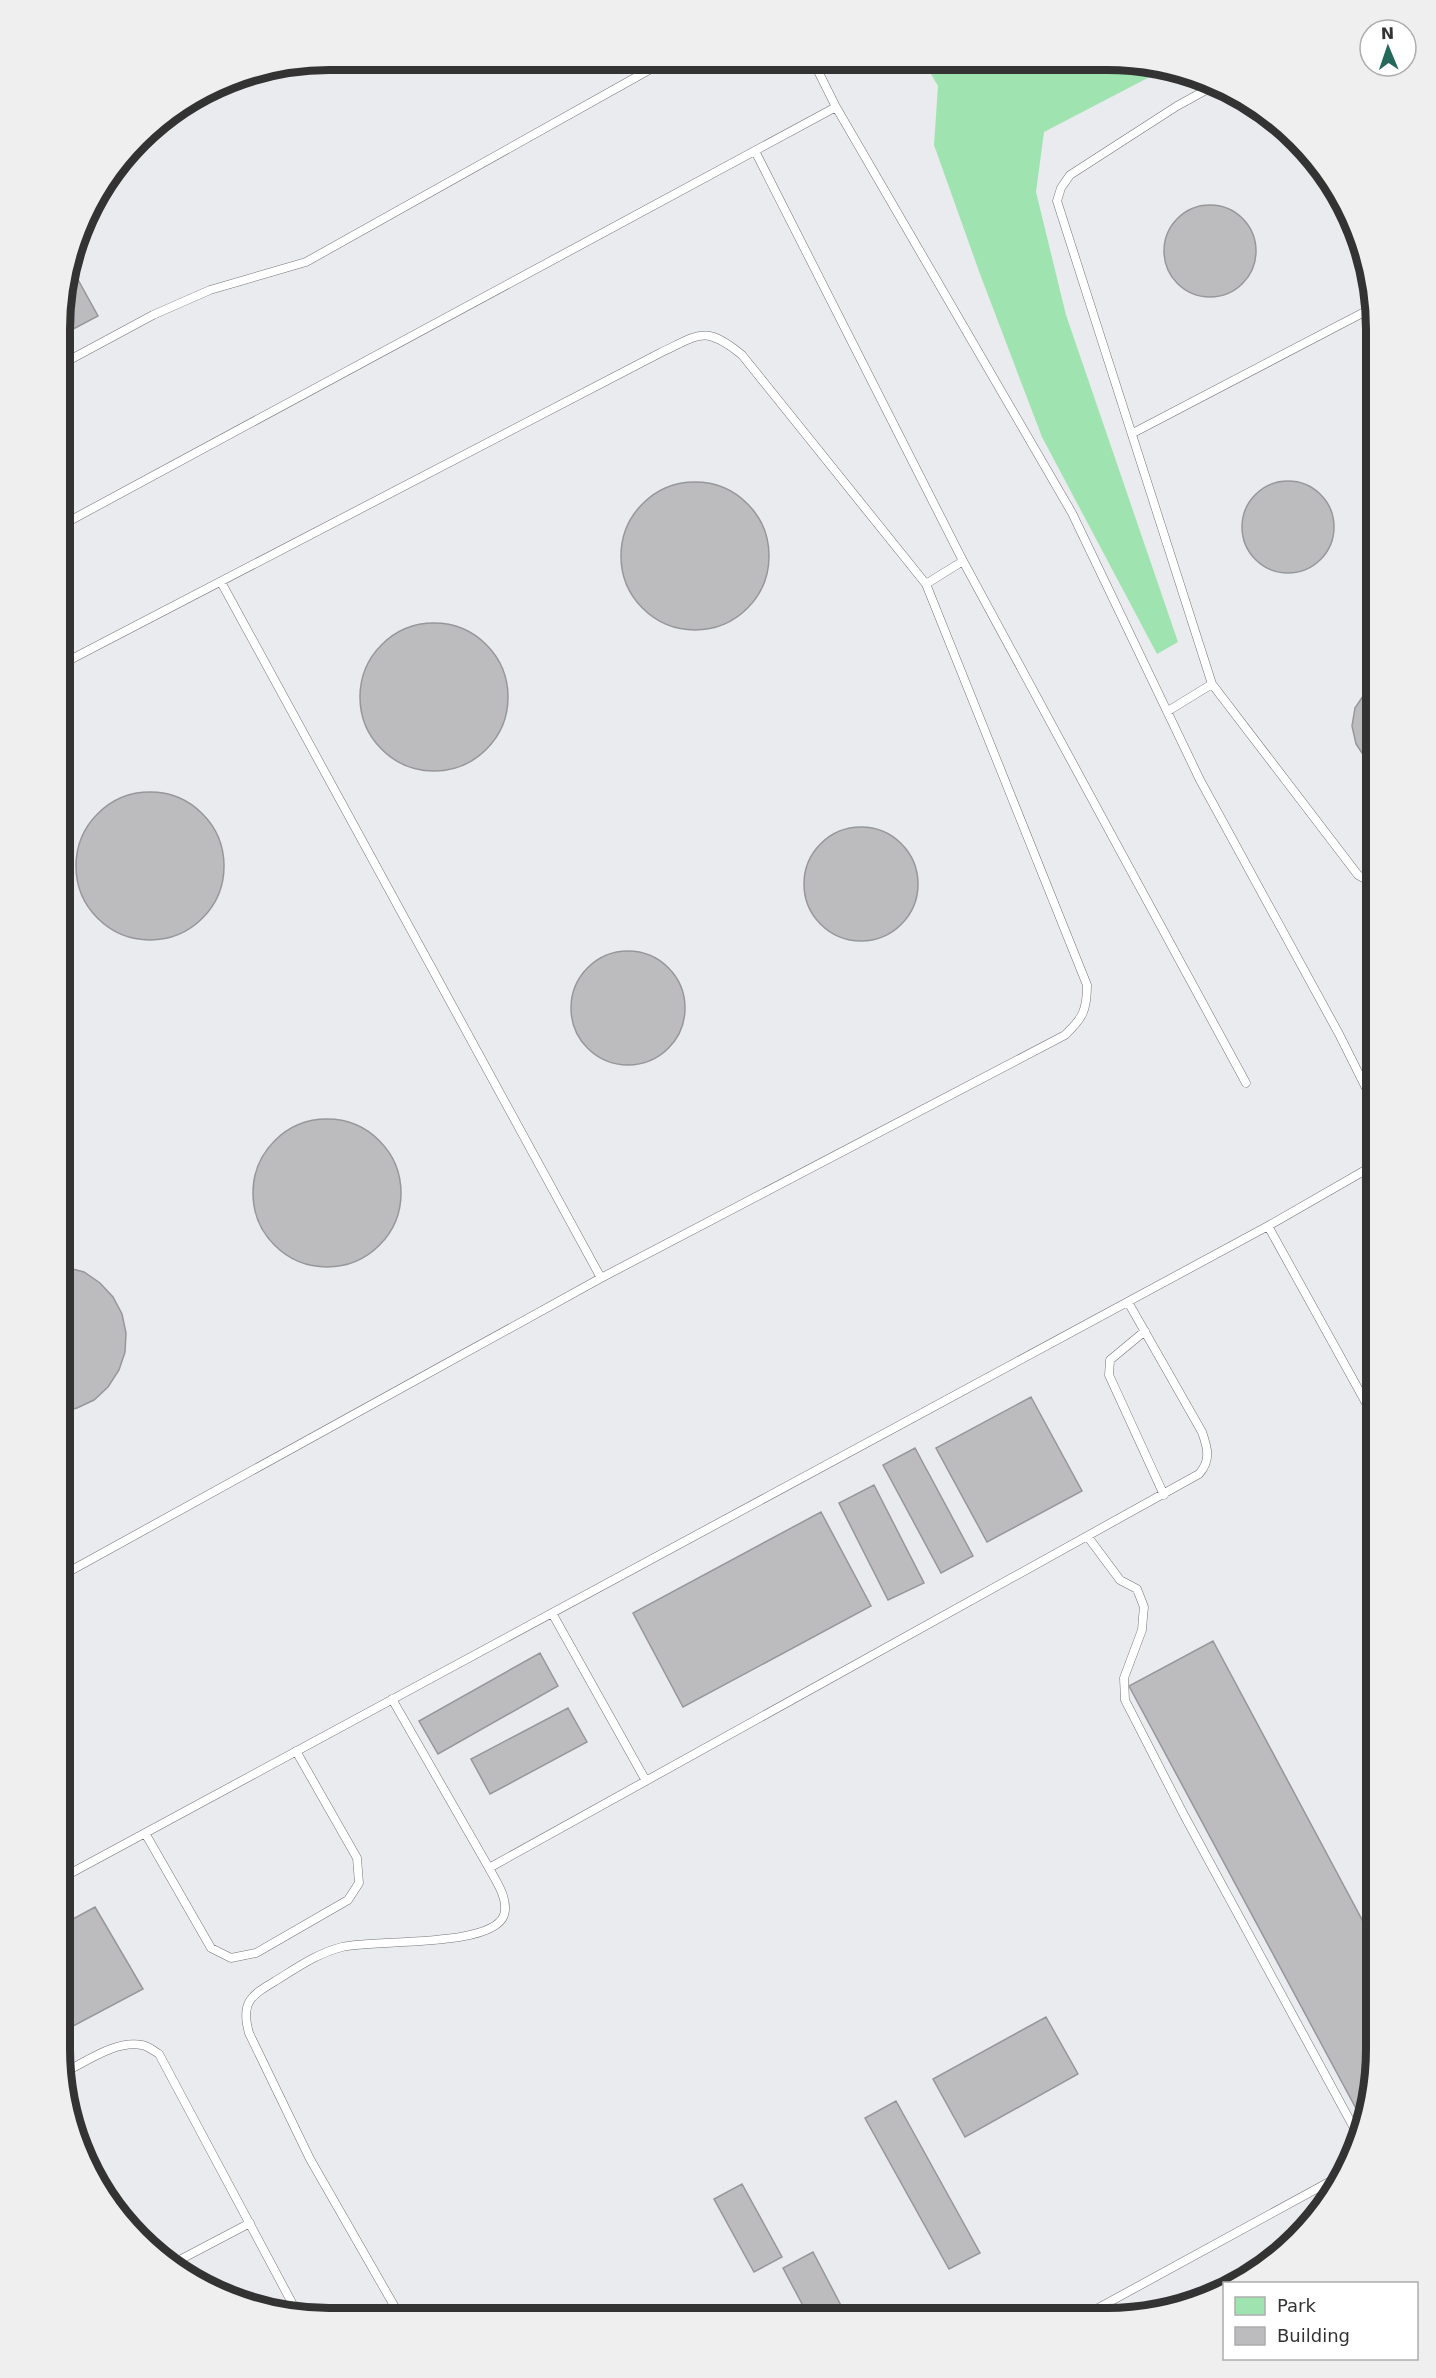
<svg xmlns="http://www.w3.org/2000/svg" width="1436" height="2378" viewBox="0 0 1436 2378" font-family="'DejaVu Sans',sans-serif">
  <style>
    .green { fill: #9fe4b0 }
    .building { fill: #bcbcbf; stroke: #97979a; stroke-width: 1.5 }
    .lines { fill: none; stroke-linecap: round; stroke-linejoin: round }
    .lane-casing { stroke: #747578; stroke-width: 9 }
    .lane { stroke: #fff; stroke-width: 8 }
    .rim { fill: none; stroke: #333334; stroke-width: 8 }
  </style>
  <rect width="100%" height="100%" fill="#e9ebee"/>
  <path class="green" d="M924,62H1142L1165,69L1044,132L1036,192L1066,315L1178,642L1157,654L1042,437L980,274L934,145L938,86Z"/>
  <path class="building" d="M1164 251a46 46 0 1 1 92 0a46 46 0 1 1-92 0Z
    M71,267L98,316L62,335V295Z
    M1242 527a46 46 0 1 1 92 0a46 46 0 1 1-92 0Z
    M621 556a74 74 0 1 1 148 0a74 74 0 1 1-148 0Z
    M360 697a74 74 0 1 1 148 0a74 74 0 1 1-148 0Z
    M1376,686V766L1366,759L1356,744L1352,726L1355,708L1365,693Z
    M76 866a74 74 0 1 1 148 0a74 74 0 1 1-148 0Z
    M804 884a57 57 0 1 1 114 0a57 57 0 1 1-114 0Z
    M571 1008a57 57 0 1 1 114 0a57 57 0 1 1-114 0Z
    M253 1193a74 74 0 1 1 148 0a74 74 0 1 1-148 0Z
    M61,1266L84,1272L100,1283L113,1297L122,1314L126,1333L125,1352L119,1370L108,1387L94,1400L77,1408L61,1412Z
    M1031,1397L1082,1491L987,1542L936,1448Z
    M915,1448L973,1556L941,1573L883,1465Z
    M874,1485L924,1583L888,1600L839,1503Z
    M821,1512L871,1606L683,1707L633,1613Z
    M1213,1641L1375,1944V2066L1367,2109L1359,2114L1129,1686Z
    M540,1653L558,1686L438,1754L419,1721Z
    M568,1708L587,1742L490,1794L471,1759Z
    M95,1907L143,1989L60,2033V1926Z
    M1046,2017L1078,2074L965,2137L933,2079Z
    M896,2101L980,2253L949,2269L865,2118Z
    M742,2184L782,2257L754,2272L714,2199Z
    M813,2252L847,2317H809L783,2268Z"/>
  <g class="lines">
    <defs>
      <path id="lane" d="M813,61L836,107L1072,513L1200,780L1339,1034L1376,1108
        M1217,84L1177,106L1070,175L1061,188L1057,201L1212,684L1358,875L1376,885
        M755,151L963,561L1246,1083
        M62,364L153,315L210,290L306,262L665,61
        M1133,433L1372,308
        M62,525L836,107
        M221,582L601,1278
        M926,584L963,561
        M1168,711L1212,684
        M1268,1226L1376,1421
        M1145,1331L1110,1360L1109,1375L1164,1495
        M1088,1537L1120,1580L1137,1589L1144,1607L1143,1617L1142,1630L1124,1678L1125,1700L1184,1815L1360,2139
        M61,1576L601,1278L1065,1035C1083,1018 1087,1010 1087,985L926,584L742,355C705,325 700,334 660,353L62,664
        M552,1613L646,1781
        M392,1699L489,1868L1199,1474C1211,1460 1208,1449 1202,1432L1128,1302
        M145,1833L211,1948L231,1958L256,1953L348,1900L359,1883L357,1858L296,1751
        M60,1879L1268,1226L1376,1164
        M65,2072C87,2061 116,2040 142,2045C148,2046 154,2051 159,2054L299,2316
        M170,2265L250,2223
        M400,2316L310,2159L249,2033C240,2001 252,1995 277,1980C298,1967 318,1953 342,1947C373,1939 493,1948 504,1915C509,1899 496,1881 489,1868
        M1080,2318L1340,2176"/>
    </defs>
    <use href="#lane" class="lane-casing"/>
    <use href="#lane" class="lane"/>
  </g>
  <path d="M0 0H1436V2378H0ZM329 70H1107A259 259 0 0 1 1366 329V2049A259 259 0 0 1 1107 2308H329A259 259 0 0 1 70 2049V329A259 259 0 0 1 329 70Z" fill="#efefef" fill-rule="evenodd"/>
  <path class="rim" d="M329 70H1107A259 259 0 0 1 1366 329V2049A259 259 0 0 1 1107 2308H329A259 259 0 0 1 70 2049V329A259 259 0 0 1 329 70Z"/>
  <rect x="1223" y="2282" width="195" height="78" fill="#ffffff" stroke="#adadae" stroke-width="1.5"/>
  <rect x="1235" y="2297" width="30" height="18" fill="#9fe4b0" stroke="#adadae" stroke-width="1.5"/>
  <text x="1277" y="2312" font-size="18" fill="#333334">Park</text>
  <rect x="1235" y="2327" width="30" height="18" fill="#bcbcbf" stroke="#adadae" stroke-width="1.5"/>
  <text x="1277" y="2342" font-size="18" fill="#333334">Building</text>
  <g transform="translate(1388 48) rotate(358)"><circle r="28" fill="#ffffff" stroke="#adadae" stroke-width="1.5"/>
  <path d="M0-4.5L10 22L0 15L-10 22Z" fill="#25695a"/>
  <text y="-9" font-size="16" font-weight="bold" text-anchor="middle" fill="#333334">N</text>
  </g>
</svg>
